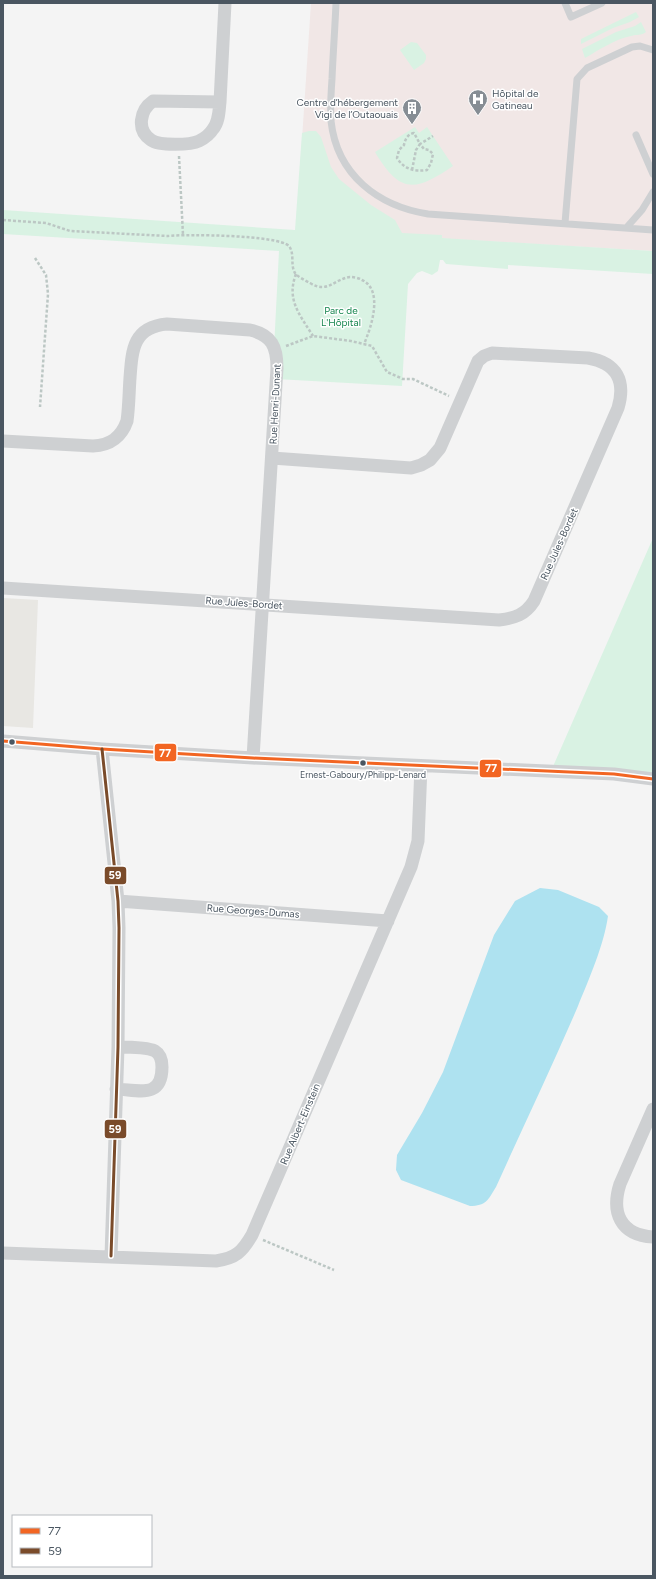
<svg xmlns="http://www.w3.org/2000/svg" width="656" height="1579" viewBox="0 0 656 1579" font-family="Figtree,sans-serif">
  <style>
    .commercial { fill: #e8e7e3 }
    .medical { fill: #f1e7e6 }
    .green { fill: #d9f2e3 }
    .water { fill: #aee2f0 }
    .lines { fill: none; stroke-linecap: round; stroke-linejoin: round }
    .path { stroke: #bcc7c4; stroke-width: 2.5; stroke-dasharray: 3 2; stroke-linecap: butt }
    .service { stroke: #ced0d2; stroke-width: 7 }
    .minor { stroke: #ced0d2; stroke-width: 13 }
    .bus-1-casing { stroke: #fff; stroke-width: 6 }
    .bus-2-casing { stroke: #fff; stroke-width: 6 }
    .bus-1 { stroke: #f26522; stroke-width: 3 }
    .bus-2 { stroke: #7a4b2a; stroke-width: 3 }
    .bus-dot { fill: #4a5661; stroke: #fff; stroke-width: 1.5 }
    .labels { text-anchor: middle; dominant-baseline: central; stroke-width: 3; stroke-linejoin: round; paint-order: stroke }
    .bus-label { font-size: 9px; fill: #4a5661; stroke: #fff }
    .poi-label { font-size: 10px; fill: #4a5661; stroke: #fff; text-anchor: start }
    .park-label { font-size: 10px; fill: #17864f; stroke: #fff }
    .street-label { font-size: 10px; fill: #4a5661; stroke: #fff }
    .line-badge { stroke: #fff; stroke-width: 1.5 }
    .badge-label { font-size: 11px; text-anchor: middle; font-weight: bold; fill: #fff }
  </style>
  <rect width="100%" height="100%" fill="#f4f4f4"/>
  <path class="commercial" d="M3,598L38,600L33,728L3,726Z"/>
  <path class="medical" d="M311,3H653V251L296,230Z"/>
  <path class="green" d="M636,12L639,17L630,22L613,28L581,44V39Z
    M641,22L646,32C641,36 637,34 631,36C615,39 599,50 585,58L582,49L616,32L635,26Z
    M411,42L417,43L426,55V59L424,63L414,70L400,50Z
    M415,127L419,133L427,127L453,166C415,192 400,194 375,152Z
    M309,131H316L321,137L331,167L339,179L371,205L395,220L402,233L442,235V238L653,251V274L508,265V269L446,264L443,260H440L438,271L432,275L422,271L417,273L408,284L402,386L276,379L274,348L279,251L3,234V210L295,230L302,133Z
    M653,538V779L551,771Z"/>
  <path class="water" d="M540,888L558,890L599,907L608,916C604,945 589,979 578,1006C552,1067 523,1127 496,1187C488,1200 486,1206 470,1206L401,1180L396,1170L397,1155L422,1113L443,1072L494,935L515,901Z"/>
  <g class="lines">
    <path class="path" d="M179,156L183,235
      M412,170L416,150L420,144L414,133C408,134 405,139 404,145L399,150L397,158C404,169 414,172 427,170L431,163L433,154L429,150L424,149L420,144L433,136
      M3,220L46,223L70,231L168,236C187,234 278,235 289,246C295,254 290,265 295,273C298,277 306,281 310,283C328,294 334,279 350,277C354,277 359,278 362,280C384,290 371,328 364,344
      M35,258L46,275L48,294L40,407
      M296,274C286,300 300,315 313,336
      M286,346L313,336L351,341L372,346L387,372L403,379H413L449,396
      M263,1240L334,1270"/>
    <path class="service" d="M336,3C335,28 333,54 332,79C331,93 330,107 331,121C337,175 378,206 428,214L653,230
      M565,3L571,17L602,3
      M636,135L653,174
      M565,223L577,79L587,68L632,47L640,46L653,50
      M627,227L642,210L653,192"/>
    <path class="minor" d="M220,102L153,101C140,110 136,130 151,140C159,146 191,145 199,141C205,138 210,134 213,129C219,122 219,111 220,102L225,3
      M3,441L93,446C110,445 121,438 127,421C129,407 129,392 130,378C132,350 133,327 167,324L250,330C272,335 277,347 277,368L253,758
      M3,588L499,620C515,618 525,615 534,601L618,408C626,381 617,363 588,358L492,353L484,356L478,361L440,448L430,460L421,465L411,468L272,458
      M3,741L102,749L253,758L614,774L653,779
      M102,749L118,901L119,928L118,1047L111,1256
      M118,901L388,921
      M116,1089C139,1090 162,1099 162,1067C162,1061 160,1054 155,1051C147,1047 127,1047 118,1047
      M653,1109L620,1184C611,1212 620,1235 653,1237
      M3,1253L216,1261C236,1258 242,1252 252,1235L411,867L418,841L421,766"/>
    <defs>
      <path id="bus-1" d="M3,741L102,749L253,758L614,774L653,779"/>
      <path id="bus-2" d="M102,749L118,901L119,928L118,1047L111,1256"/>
    </defs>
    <use href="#bus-1" class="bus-1-casing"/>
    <use href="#bus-2" class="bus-2-casing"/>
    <use href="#bus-1" class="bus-1"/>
    <use href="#bus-2" class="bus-2"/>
  </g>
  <defs>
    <symbol id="hospital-pin" viewBox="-11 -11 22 30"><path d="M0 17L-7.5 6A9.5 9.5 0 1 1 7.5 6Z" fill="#868d94" stroke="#fff"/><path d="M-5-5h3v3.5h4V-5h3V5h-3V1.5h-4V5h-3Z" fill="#fff"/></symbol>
    <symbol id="building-pin" viewBox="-11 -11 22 30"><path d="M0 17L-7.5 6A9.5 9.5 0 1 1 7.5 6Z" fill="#868d94" stroke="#fff"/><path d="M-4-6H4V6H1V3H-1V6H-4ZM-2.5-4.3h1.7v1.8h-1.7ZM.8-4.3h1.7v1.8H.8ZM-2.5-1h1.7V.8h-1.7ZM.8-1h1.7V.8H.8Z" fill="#fff"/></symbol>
  </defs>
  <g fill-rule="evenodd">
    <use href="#hospital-pin" x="467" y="88" width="22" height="30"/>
    <use href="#building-pin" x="401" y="97" width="22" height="30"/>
  </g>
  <g class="bus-dot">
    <circle cx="12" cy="742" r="3.5"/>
    <circle cx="363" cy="763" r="3.5"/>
  </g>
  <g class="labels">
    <g class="bus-label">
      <text x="363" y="774">Ernest-Gaboury/Philipp-Lenard</text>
    </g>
    <g class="poi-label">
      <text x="492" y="93">Hôpital de<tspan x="492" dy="12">Gatineau</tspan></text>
      <text x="398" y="102" text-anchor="end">Centre d’hébergement<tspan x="398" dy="12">Vigi de l’Outaouais</tspan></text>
    </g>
    <g class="park-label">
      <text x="341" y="310">Parc de<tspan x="341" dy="12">L'Hôpital</tspan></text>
    </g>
    <g class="street-label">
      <text transform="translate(275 404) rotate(-87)">Rue Henri-Dunant</text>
      <text transform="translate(559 544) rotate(-66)">Rue Jules-Bordet</text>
      <text transform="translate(244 603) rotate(4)">Rue Jules-Bordet</text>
      <text transform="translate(253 911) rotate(4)">Rue Georges-Dumas</text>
      <text transform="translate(300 1124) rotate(-67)">Rue Albert-Einstein</text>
    </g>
  </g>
  <g class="line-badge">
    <rect x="154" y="743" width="23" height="19" rx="4" fill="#f26522"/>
    <rect x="479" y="759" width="23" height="19" rx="4" fill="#f26522"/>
    <rect x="104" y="866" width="23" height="19" rx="4" fill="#7a4b2a"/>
    <rect x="104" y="1119" width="23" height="20" rx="4" fill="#7a4b2a"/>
  </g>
  <g class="badge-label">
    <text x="165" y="757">77</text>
    <text x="491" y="772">77</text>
    <text x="115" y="879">59</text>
    <text x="115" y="1133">59</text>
  </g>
  <rect width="656" height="1579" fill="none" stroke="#4a5661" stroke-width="8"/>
  <rect x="12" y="1515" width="140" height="52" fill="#ffffff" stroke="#b7bbc0"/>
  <rect x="20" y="1528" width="20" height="6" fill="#f26522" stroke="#b7bbc0"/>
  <text x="48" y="1535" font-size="12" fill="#4a5661">77</text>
  <rect x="20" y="1548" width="20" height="6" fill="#7a4b2a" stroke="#b7bbc0"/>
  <text x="48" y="1555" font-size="12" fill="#4a5661">59</text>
</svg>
